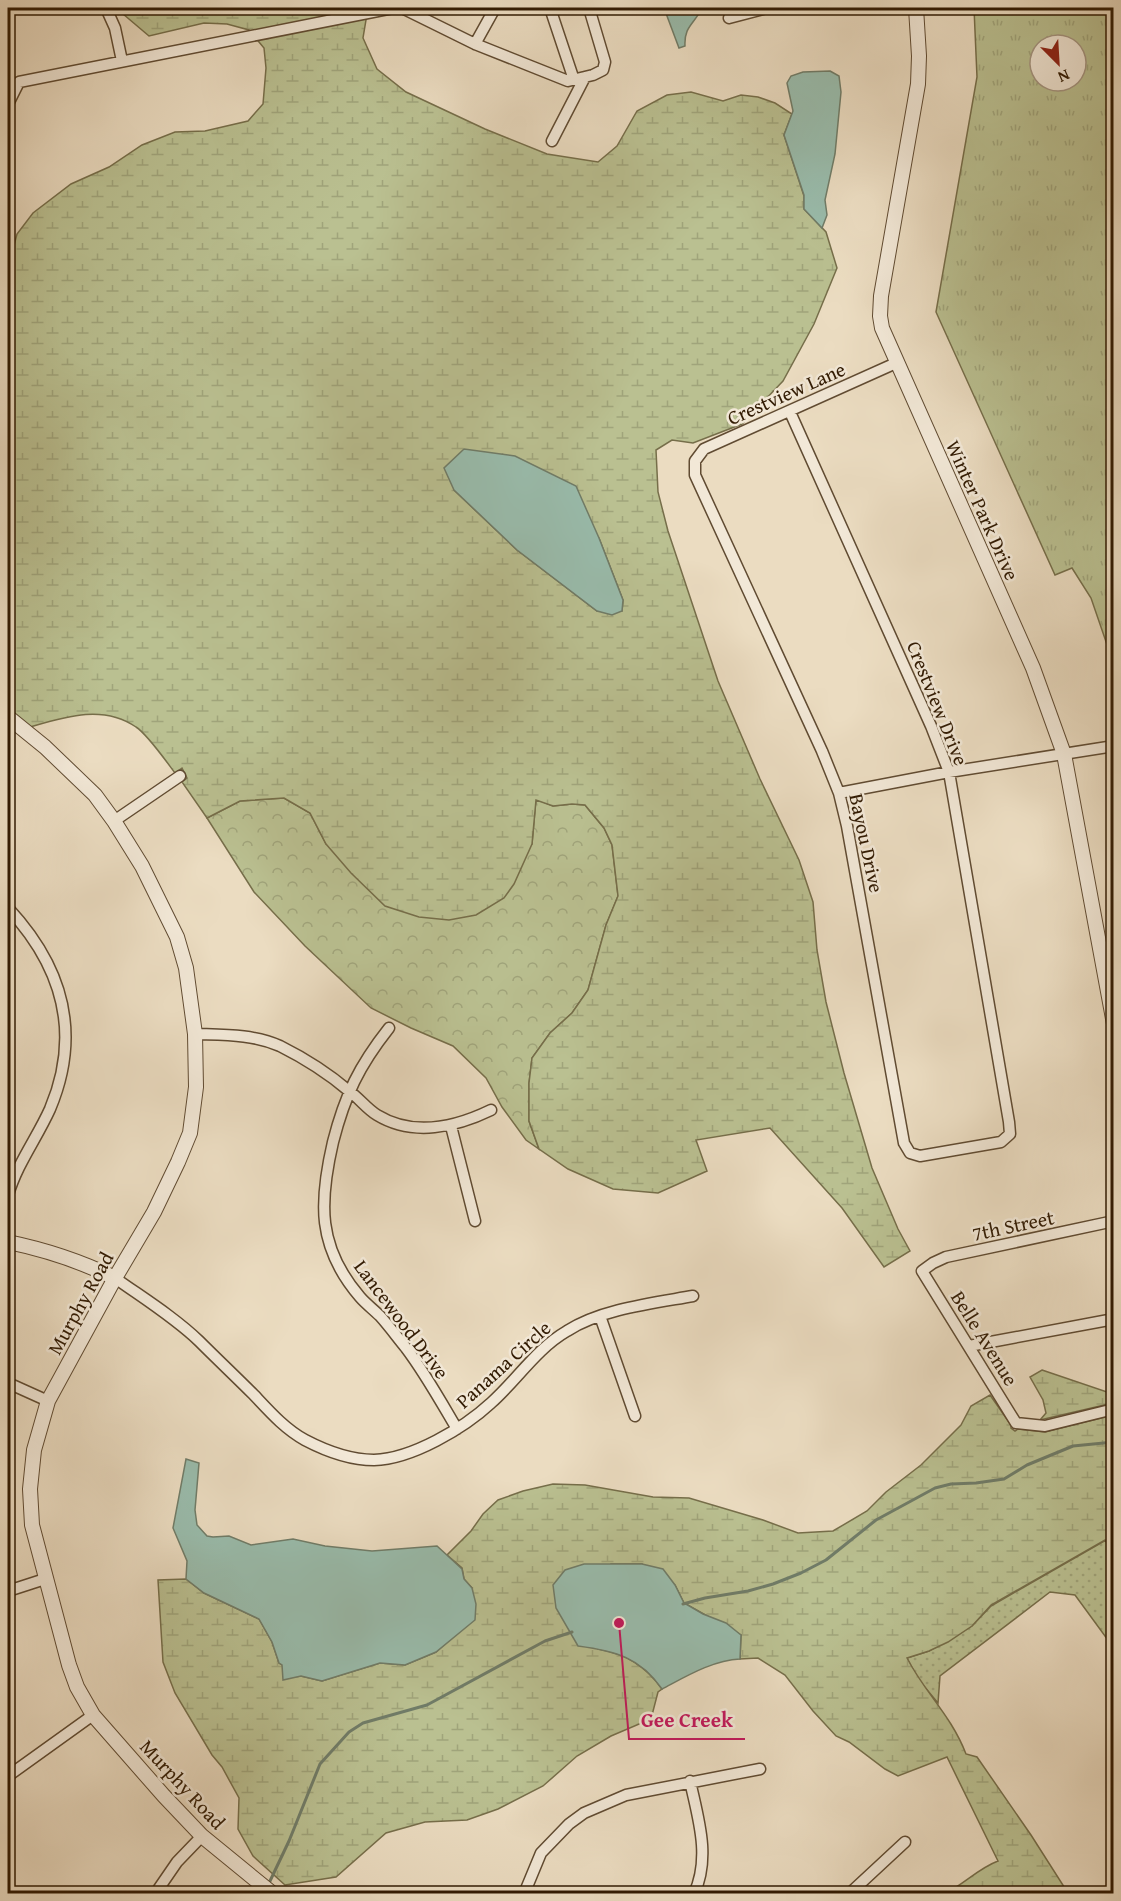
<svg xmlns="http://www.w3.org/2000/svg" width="1121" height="1901" viewBox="0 0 1121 1901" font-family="'Gentium Book Plus',serif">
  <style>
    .grass { fill: url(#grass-dots); stroke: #766e4a; stroke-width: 1.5 }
    .forest { fill: url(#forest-crowns); stroke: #766e4a; stroke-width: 1.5 }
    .wetland { fill: url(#wetland-marsh); stroke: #766e4a; stroke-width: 1.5; fill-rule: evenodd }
    .park { fill: url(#park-tufts); stroke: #766e4a; stroke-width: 1.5; fill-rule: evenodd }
    .water { fill: #99bcac; stroke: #707c68; stroke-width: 1.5 }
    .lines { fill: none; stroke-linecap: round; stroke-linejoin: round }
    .stream { stroke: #707c68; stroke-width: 3 }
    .minor-casing { stroke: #604b32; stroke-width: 13 }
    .tertiary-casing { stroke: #604b32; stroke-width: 16 }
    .minor { stroke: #f2e8d7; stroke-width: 10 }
    .tertiary { stroke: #f2e8d7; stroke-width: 14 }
    .labels { text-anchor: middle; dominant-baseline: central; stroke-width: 5; stroke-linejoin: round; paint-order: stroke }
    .street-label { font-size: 20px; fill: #321b03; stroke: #f2e8d7 }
    .leader { fill: none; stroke: #c2185b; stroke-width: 2 }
    .callout-dot { fill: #c2185b; stroke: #f2e8d7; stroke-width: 2 }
    .callout-label { font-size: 21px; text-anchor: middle; font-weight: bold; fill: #c2185b; stroke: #f2e8d7; stroke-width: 5; stroke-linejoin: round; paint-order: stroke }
  </style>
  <defs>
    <pattern id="grass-dots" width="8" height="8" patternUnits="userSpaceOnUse" patternTransform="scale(1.5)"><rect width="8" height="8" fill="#bac091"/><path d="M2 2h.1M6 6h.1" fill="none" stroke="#a0a47b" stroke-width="1.8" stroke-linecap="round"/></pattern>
    <pattern id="forest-crowns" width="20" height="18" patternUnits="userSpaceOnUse" patternTransform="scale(1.5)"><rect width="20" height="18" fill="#bac091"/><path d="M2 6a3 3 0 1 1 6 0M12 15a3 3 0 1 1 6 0" fill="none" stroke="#a0a47b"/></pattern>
    <pattern id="wetland-marsh" width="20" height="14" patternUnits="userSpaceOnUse" patternTransform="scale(1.5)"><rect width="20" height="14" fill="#bac091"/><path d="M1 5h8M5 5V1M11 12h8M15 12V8" fill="none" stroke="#a0a47b"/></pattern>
    <pattern id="park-tufts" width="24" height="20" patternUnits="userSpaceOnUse" patternTransform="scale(1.5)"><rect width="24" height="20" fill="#bac091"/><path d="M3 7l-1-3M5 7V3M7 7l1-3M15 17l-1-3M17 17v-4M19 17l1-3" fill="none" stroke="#a0a47b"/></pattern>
  </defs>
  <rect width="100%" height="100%" fill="#ebdcc1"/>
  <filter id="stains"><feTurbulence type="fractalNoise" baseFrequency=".00333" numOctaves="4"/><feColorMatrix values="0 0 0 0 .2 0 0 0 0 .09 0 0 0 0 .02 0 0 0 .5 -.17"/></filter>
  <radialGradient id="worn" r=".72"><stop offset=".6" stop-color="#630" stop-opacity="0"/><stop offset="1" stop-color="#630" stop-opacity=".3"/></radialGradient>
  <path class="grass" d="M1106,1540L1108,1542L1113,1540V1647L1075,1595L1050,1592L940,1676L938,1703L918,1679L907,1658L929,1651L972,1626L991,1606Z"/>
  <path class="forest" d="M284,798L310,813L326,844H532L536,799L553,806L572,804L585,805L604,828L612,845L618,896L606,925L588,990L572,1013L550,1033L532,1058L529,1083V1121L539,1149L526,1140L502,1107L486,1078L453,1046L411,1028L371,1008L305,946L254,892L207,818L240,801Z"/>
  <path class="wetland" d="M116,8H368L363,38L377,69L406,92L485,129L547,154L598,162L617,146L637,111L667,95L691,92L723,101L741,95L758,97L775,103L792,114L784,135L804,196V209L826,232L837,268L814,324L783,381L742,424L693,443L672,440L656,450L658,492L668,531L718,681L760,779L799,860L813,902L817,950L826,1002L844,1073L872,1168L898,1229L910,1251L884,1267L842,1208L770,1128L696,1140L707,1171L658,1193L613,1189L568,1169L539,1149L529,1121V1083L532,1058L550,1033L572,1013L588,990L606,925L618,896L612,845L604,828L585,805L572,804L553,806L536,800L532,844L514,884L504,898L476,915L449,920L419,917L385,906L351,873L326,844L310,813L284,798L240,801L207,818L182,782L187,778L182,768L175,773C166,761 147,734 136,727C103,704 64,717 30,727L8,708V268L17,234L33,213L71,184L109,167L142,145L175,132L205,131L248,121L263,104L266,68L264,48L249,30L227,24L204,23L149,36ZM454,490L599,538L623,600L622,611H597L517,550Z
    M1042,1370L1113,1394V1403L1040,1420L1046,1413L1043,1400L1030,1377Z
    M990,1395L1011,1425V1428L1015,1431L1018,1429L1045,1432L1113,1415V1540L1107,1543L1105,1540L991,1605L972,1626L948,1642L929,1651L907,1658C925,1693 951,1715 966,1754L977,1757L1031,1835L1068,1893H946C964,1884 979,1868 998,1861L947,1757L898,1776L885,1769L849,1742L836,1736L813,1711L785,1675L758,1658L740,1659L741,1635L684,1603L675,1585L642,1564H611L598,1649C626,1654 646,1666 662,1689L658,1692L651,1719L611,1736L577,1756L543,1786L498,1809L467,1820L425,1822L386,1833L336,1877L285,1885L253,1856L238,1829L239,1798L222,1767L212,1755L175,1693L163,1662L158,1580L186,1579L204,1593L259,1619L272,1642L279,1663L301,1676L322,1681L380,1663L405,1665L436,1652L453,1636L472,1588L464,1579L462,1568L447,1555L471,1531L483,1514L498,1500L523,1491L553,1484L585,1485L653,1497L689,1498L763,1520L798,1533L833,1531L867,1511L886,1492L921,1465L961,1425L971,1406Z"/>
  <path class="park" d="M974,8H1113V662L1091,598L1072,568L1055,575L936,312L977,77ZM1040,45H1076V81H1040Z"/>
  <path class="water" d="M664,8H701V10C693,25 684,27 685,46L679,48Z
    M830,71L839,76L841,92L835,154L825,200L827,215L822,228L804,209V195L784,135L793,111L787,83L791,76L803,72Z
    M464,449L515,456L576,486L599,538L623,600L622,611L612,615L597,611L517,550L454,490L444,468Z
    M186,1459L199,1463L195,1510L197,1525L207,1536L213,1537L229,1536L251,1545L293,1539L325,1546L372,1551L437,1546L462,1569L464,1579L472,1588L476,1604L475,1620L436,1652L405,1665L380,1663L322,1681L301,1676L283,1680L282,1665L279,1663L272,1642L259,1619L204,1593L186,1579L187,1561L173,1528Z
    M584,1564H642L663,1569L675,1585L684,1603L703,1614L726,1623L741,1635L740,1659C713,1660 685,1677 662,1689C640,1657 615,1651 578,1646L556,1608L553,1585L565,1570Z"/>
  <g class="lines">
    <path class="stream" d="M683,1604L705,1598L748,1591L773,1584L801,1573L826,1560L876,1520L935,1488L951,1484L976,1483L1004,1479L1027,1465L1073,1446L1114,1442
      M270,1881L289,1841L320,1764L349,1732L363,1723L427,1705L545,1641L572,1632"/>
    <defs>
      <path id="minor" d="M106,8L115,28L122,61
        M402,8L475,44L568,81L593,75L603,70L605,62L589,8
        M550,8L574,80
        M729,18L767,8
        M475,44L495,8
        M8,104L19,82L393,8
        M552,141L585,77
        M790,412L931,726L949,772L1009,1122L1010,1134L1001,1142L920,1156L910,1153L904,1143L847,826L839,793L822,751L695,475V461L704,449L896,363
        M839,793L949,772L1114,746
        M114,821L180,776
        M8,908C62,966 82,1033 50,1109C37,1138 17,1164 8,1195
        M389,1028C359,1066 345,1095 333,1142C319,1202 317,1247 360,1297C366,1304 373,1309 380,1316C389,1326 397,1337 406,1348C425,1373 441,1402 457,1429
        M195,1034C223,1035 253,1034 280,1046C304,1058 329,1074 349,1091C359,1098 367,1109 377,1115C413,1137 456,1127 491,1110
        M451,1126L475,1221
        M1114,1221L946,1257L933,1263L922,1271L1016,1423L1045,1426L1114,1409
        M115,1278C143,1298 174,1317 199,1341C217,1359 236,1377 254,1395C270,1412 285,1429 305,1440C326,1451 350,1460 374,1460C412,1459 464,1428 491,1403C517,1380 536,1349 567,1331C601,1309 654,1303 693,1296
        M600,1316L635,1416
        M969,1346L1114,1319
        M8,1383L48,1401
        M8,1591L45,1579
        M8,1776L93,1715
        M690,1781C698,1818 711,1857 694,1894
        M155,1894L177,1862L202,1836
        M524,1894L541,1853L569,1824L584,1813L626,1795L760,1769
        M849,1894L905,1842"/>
      <path id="tertiary" d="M916,8L919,56L918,84L881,296L880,316L882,328L1033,668L1064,754L1114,1024
        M8,717L45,747L95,795L114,821L142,866L177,937L186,968L195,1034L196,1087L190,1133L178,1162L154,1212L115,1278L48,1401L34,1450L30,1489L32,1525L69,1665L77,1687L93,1715L164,1796L202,1836L273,1894
        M8,1242C47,1250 78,1260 115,1278"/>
    </defs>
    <use href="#minor" class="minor-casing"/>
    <use href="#tertiary" class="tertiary-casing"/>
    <use href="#minor" class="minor"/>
    <use href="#tertiary" class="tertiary"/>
  </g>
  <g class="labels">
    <g class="street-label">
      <text transform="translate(786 393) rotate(-24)">Crestview Lane</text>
      <text transform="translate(983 510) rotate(66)">Winter Park Drive</text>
      <text transform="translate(938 703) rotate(68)">Crestview Drive</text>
      <text transform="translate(867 843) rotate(78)">Bayou Drive</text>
      <text transform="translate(1013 1225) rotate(-12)">7th Street</text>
      <text transform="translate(80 1303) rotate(-61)">Murphy Road</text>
      <text transform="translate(402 1319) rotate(53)">Lancewood Drive</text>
      <text transform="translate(985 1338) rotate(58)">Belle Avenue</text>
      <text transform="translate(503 1364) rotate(-42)">Panama Circle</text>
      <text transform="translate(183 1784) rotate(47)">Murphy Road</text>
    </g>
  </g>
  <path class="leader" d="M619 1623L629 1739H745"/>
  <circle class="callout-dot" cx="619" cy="1623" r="6"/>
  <g class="callout-label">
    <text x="687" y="1727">Gee Creek</text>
  </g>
  <rect width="1121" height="1901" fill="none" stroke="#ebdcc1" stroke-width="30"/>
  <rect x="9" y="9" width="1103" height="1883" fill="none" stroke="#321b03" stroke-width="3"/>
  <rect x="15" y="15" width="1091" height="1871" fill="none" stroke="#321b03" stroke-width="1.5"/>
  <g transform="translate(1058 63) rotate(156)"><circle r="28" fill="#f2e8d7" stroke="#a59682" stroke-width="1.5"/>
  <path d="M0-4.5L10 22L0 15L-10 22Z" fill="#8f2418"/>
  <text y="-9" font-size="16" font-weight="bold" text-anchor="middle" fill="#321b03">N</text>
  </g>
  <rect width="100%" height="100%" filter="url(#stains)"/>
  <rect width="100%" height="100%" fill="url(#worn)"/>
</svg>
